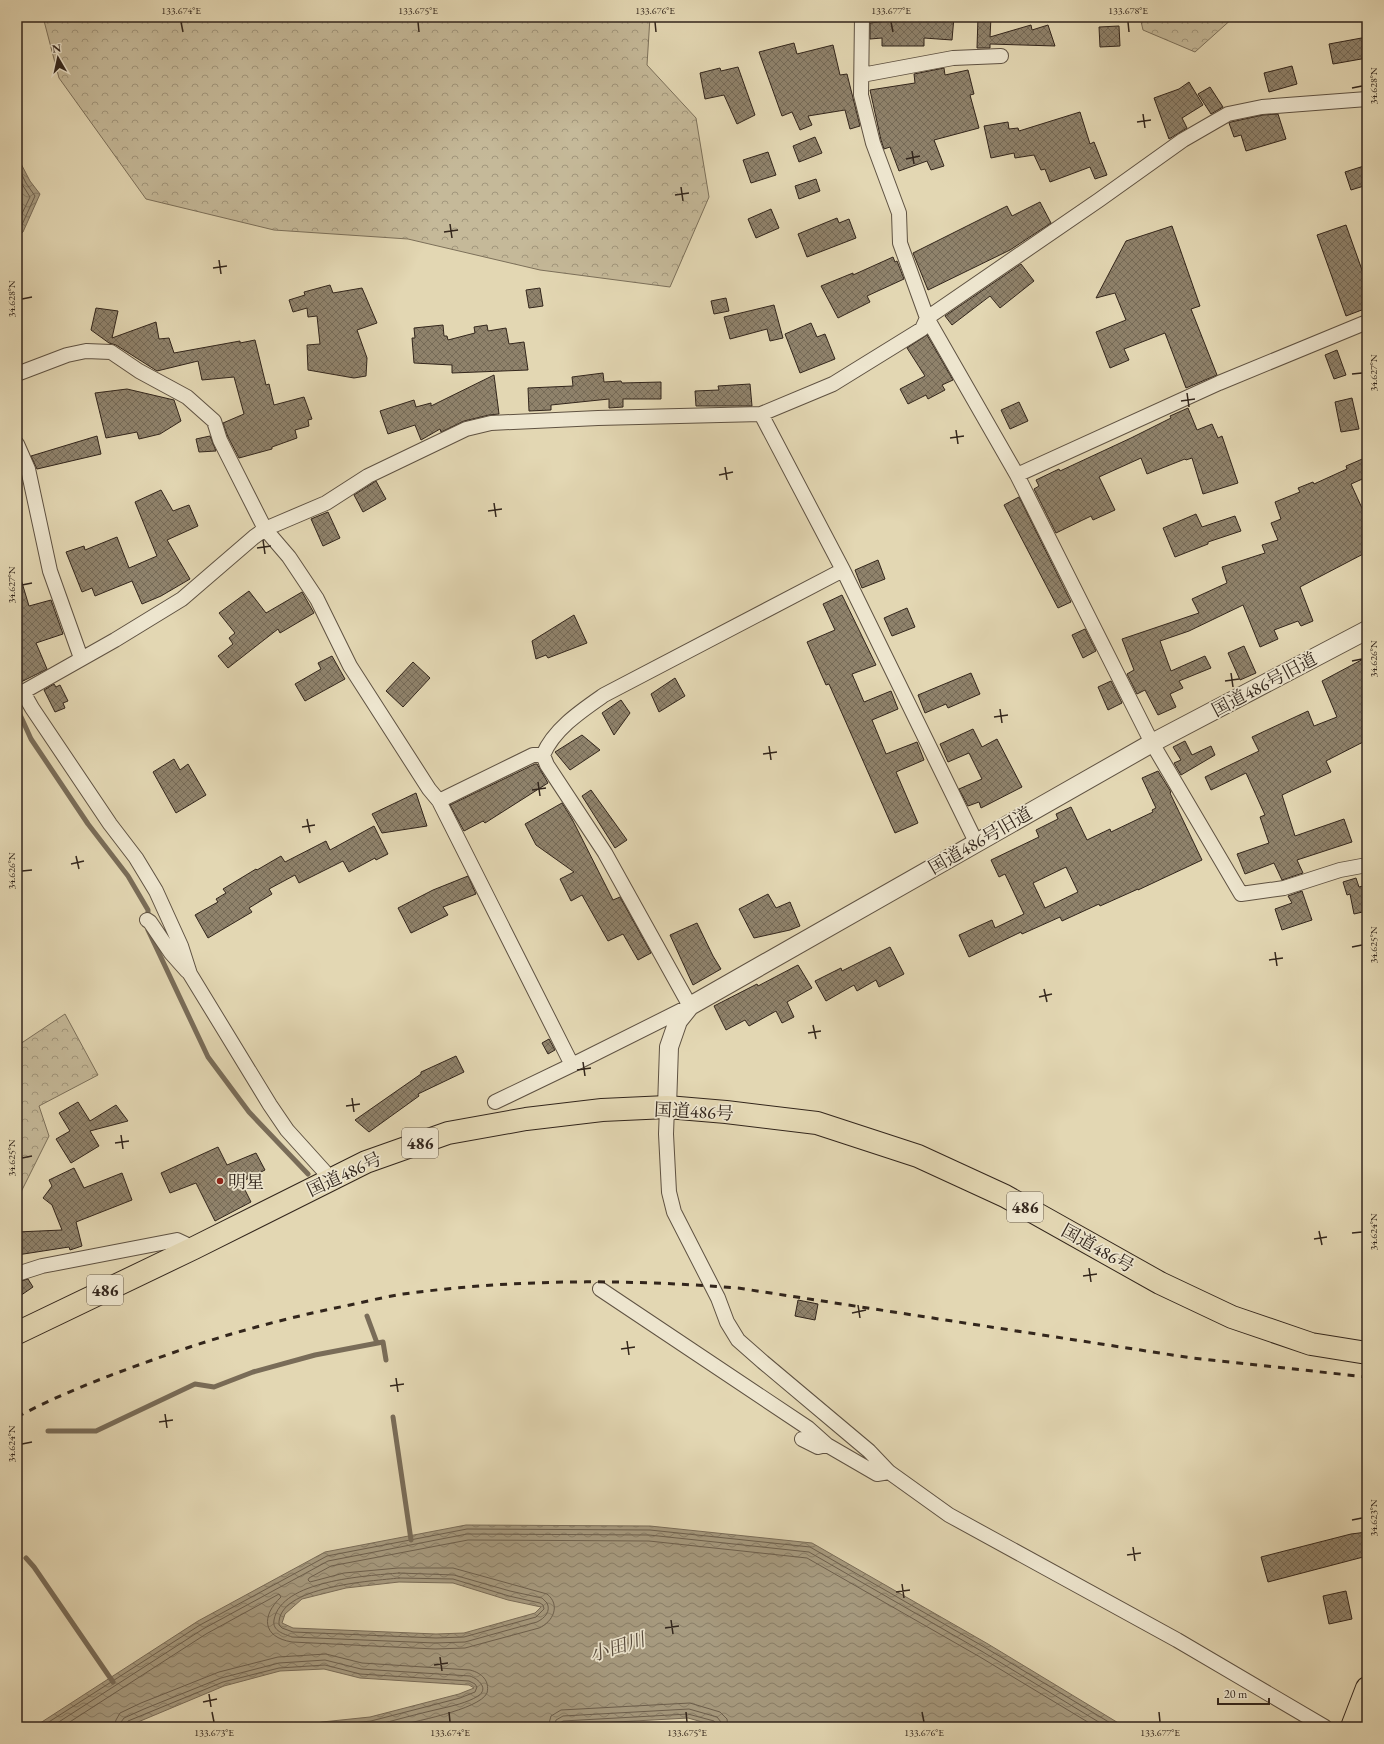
<svg xmlns="http://www.w3.org/2000/svg" width="1384" height="1744" viewBox="0 0 1384 1744" font-family="'EB Garamond','Noto Serif JP',serif">
  <style>
    .forest { fill: url(#forest-crowns); stroke: #7c705a }
    .water { fill: url(#water-waves); stroke: #796c58; fill-rule: evenodd }
    .lines { fill: none; stroke-linecap: round; stroke-linejoin: round }
    .shore { stroke: #6d604e; stroke-width: 1 }
    .stream { stroke: #796c58; stroke-width: 5 }
    .building { fill: url(#building-cross-hatch); stroke: #33261c; fill-rule: evenodd }
    .minor-casing { stroke: #5f5242; stroke-width: 16 }
    .tertiary-casing { stroke: #5f5242; stroke-width: 20 }
    .primary-casing { stroke: #33261c; stroke-width: 24 }
    .trunk-casing { stroke: #33261c; stroke-width: 24 }
    .minor { stroke: #ede5ce; stroke-width: 14 }
    .tertiary { stroke: #ede5ce; stroke-width: 18 }
    .primary { stroke: #e3d7b3; stroke-width: 22 }
    .trunk { stroke: #e3d7b3; stroke-width: 22 }
    .rail { stroke: #33261c; stroke-width: 3; stroke-dasharray: 7 7; stroke-linecap: butt }
    .ticks { fill: none; stroke: #33261c; stroke-width: 1.5 }
    .poi-dot { fill: #8f2418; stroke: #ede5ce; stroke-width: 1.5 }
    .labels { text-anchor: middle; dominant-baseline: central; stroke-width: 3.5; stroke-linejoin: round; paint-order: stroke }
    .shield { fill: #ede5ce; stroke: #6b5f51; stroke-width: 1 }
    .shield-label { font-size: 17px; font-weight: bold; fill: #33261c }
    .street-label { font-size: 18px; fill: #33261c; stroke: #ede5ce }
    .poi-label { font-size: 18px; fill: #33261c; stroke: #ede5ce; text-anchor: start }
    .water-label { font-size: 19px; font-style: italic; fill: #56493a; stroke: #ede5ce }
    .neatline { fill: none; stroke: #33261c; stroke-width: 1.5 }
    .ticks-label { font-size: 10px; text-anchor: middle; fill: #33261c }
  </style>
  <defs>
    <pattern id="forest-crowns" width="20" height="18" patternUnits="userSpaceOnUse"><rect width="20" height="18" fill="#c5b999"/><path d="M2 6a3 3 0 1 1 6 0M12 15a3 3 0 1 1 6 0" fill="none" stroke="#a1967c"/></pattern>
    <pattern id="water-waves" width="16" height="10" patternUnits="userSpaceOnUse"><rect width="16" height="10" fill="#a79b80"/><path d="M0 5q4-4 8 0t8 0" fill="none" stroke="#897e68"/></pattern>
    <pattern id="building-cross-hatch" width="8" height="8" patternUnits="userSpaceOnUse"><rect width="8" height="8" fill="#8f826b"/><path d="M0 0l8 8M0 8l8-8" fill="none" stroke="#756a57"/></pattern>
  </defs>
  <rect width="100%" height="100%" fill="#e3d7b3"/>
  <filter id="stains"><feTurbulence type="fractalNoise" baseFrequency=".005" numOctaves="4"/><feColorMatrix values="0 0 0 0 .2 0 0 0 0 .09 0 0 0 0 .02 0 0 0 .5 -.17"/></filter>
  <radialGradient id="worn" r=".72"><stop offset=".6" stop-color="#630" stop-opacity="0"/><stop offset="1" stop-color="#630" stop-opacity=".3"/></radialGradient>
  <path class="forest" d="M43,17H650L647,65L696,118L709,197L670,287L540,270L408,239L274,230L146,199L59,78Z
    M1140,17H1234L1195,52L1143,30Z
    M65,1014L98,1075L39,1106L49,1136L20,1194L17,1197V1046Z"/>
  <path class="water" d="M17,156L30,181L40,194L23,232L17,237Z
    M466,1525L650,1526L812,1543L988,1644L1125,1727H720L688,1718L527,1727H301L322,1722L370,1717L459,1694L474,1688L469,1685L360,1678L324,1669L280,1671L224,1686L126,1727H34L198,1621L325,1552ZM399,1582L453,1583L508,1600L541,1607L535,1613L464,1633L436,1634L293,1628L282,1623L285,1614L302,1599L346,1588Z"/>
  <g class="lines">
    <path class="shore" d="M17,165L26,183L35,196L20,229L17,232
      M17,176L30,197L17,224
      M399,1573L454,1575L510,1591L542,1598L547,1603C551,1611 545,1618 537,1622L465,1642L435,1643L292,1637C284,1634 272,1631 274,1620C281,1580 366,1576 399,1573Z
      M399,1578L453,1579L509,1596L540,1603L543,1605L544,1609L536,1617L464,1637L436,1638L293,1632L282,1628L279,1625C276,1586 373,1581 399,1578Z
      M41,1727L200,1625L327,1556L467,1529L650,1530L810,1547L986,1648L1117,1727
      M51,1727L203,1629L328,1561L467,1534L649,1535L809,1552L983,1652L1107,1727
      M62,1727L206,1634L279,1594L281,1597C261,1616 262,1637 292,1642L435,1649L465,1648L539,1628C553,1622 561,1605 547,1594L453,1568H398L344,1573L310,1582L308,1580L309,1578L331,1566L468,1540L649,1541L807,1558L980,1657L1096,1727
      M114,1727L116,1720L120,1713L141,1703L219,1672L278,1657L326,1654L362,1663L470,1670C482,1673 490,1681 487,1693C479,1710 411,1722 392,1727
      M120,1727L121,1722L124,1718L144,1709L221,1678L279,1663L325,1660L361,1669L470,1676C479,1679 489,1689 478,1696C467,1703 452,1706 439,1709C417,1714 395,1720 373,1726L360,1727
      M125,1727L128,1721L223,1682L279,1668L325,1665L360,1674L469,1681L475,1684L477,1687L475,1692L460,1698L371,1721L317,1727
      M548,1727L551,1716L561,1710L690,1703L720,1712L727,1719L728,1727
      M554,1727L556,1720L563,1716L689,1709L717,1717L721,1722L722,1727
      M559,1727L560,1723L563,1721L688,1714L714,1721L717,1727"/>
    <path class="stream" d="M17,708L31,739L88,824L128,876L148,910V920
      M148,930L208,1057L249,1112L308,1174
      M367,1316L377,1343
      M393,1417L411,1540
      M48,1431H96L195,1384L214,1387L253,1372L315,1355L383,1342L386,1360
      M26,1558L34,1567L113,1682"/>
  </g>
  <path class="building" d="M896,17H954L952,40L924,38V46H882V38L870,39V23L896,20Z
    M978,17H991L990,37L1031,25L1032,30L1048,25L1055,46L990,44V48H977Z
    M1119,26L1120,46L1100,47L1099,27Z
    M1367,37V58L1333,64L1329,44Z
    M794,43L797,54L833,45L840,75L847,74L860,126L850,129L845,110L808,116L812,125L800,130L792,112L782,116L759,52Z
    M1292,66L1297,84L1269,92L1264,73Z
    M738,67L755,115L737,124L724,95L705,99L700,73L720,68L721,71Z
    M944,68L945,75L968,70L974,94L970,95L979,128L934,140L944,166L931,170L927,161L899,171L890,147L884,149L881,140L870,90L915,83L914,74Z
    M1189,82L1203,105L1182,118L1187,128L1169,139L1154,98L1179,89Z
    M1210,87L1223,107L1211,114L1198,94Z
    M1080,112L1090,144L1094,142L1107,175L1095,179L1090,167L1050,182L1045,169L1041,170L1034,155L1015,158L1014,153L991,158L984,126L1008,122L1009,129L1018,128L1019,131Z
    M1278,114L1286,139L1246,151L1241,135L1234,137L1229,123L1231,122L1263,115Z
    M815,137L822,153L799,162L793,146Z
    M768,152L776,175L751,183L743,160Z
    M1367,165V185L1351,190L1345,172Z
    M816,179L820,191L799,199L795,186Z
    M1040,202L1051,223L1010,250L928,290L913,253L1007,206L1012,216Z
    M771,209L779,228L756,238L748,219Z
    M837,218L839,223L849,219L856,238L807,257L798,234Z
    M1346,225L1367,284V308L1346,316L1317,235Z
    M1172,226L1200,306L1191,309L1217,375L1186,388L1165,333L1124,349L1129,360L1110,368L1096,332L1126,320L1115,293L1096,298L1126,241Z
    M893,257L895,262L897,261L904,279L867,296L870,302L838,318L821,286L853,273V275Z
    M1021,264L1034,281L1000,308L990,296L952,325L945,316Z
    M330,285L333,293L362,288L377,323L357,330L367,358L366,376L354,378L308,370L307,345L320,344L317,316L308,317L307,308L293,312L289,300L305,295L304,292Z
    M540,288L543,306L529,308L526,290Z
    M726,298L729,311L714,314L711,301Z
    M774,305L783,338L770,341L767,329L730,339L724,317Z
    M96,308L118,311L112,338L156,322L159,339L169,338L174,353L240,341V343L255,340L266,385L269,384L274,405L304,397L312,419L308,420L309,426L295,430L297,438L272,447V449L239,458L228,437L223,423L244,414L234,377L202,380L198,361L157,371L116,345L109,343L91,330Z
    M811,323L817,337L825,334L835,359L800,373L785,334Z
    M443,325L444,336H447L448,340L475,333L474,327L487,325L488,331L506,328L509,344L524,342L528,370L452,373V365L414,363L412,338H415L414,328Z
    M927,335L953,380L942,385L945,390L928,399L926,395L908,404L900,389L925,376L907,348Z
    M1337,350L1346,375L1334,379L1325,355Z
    M603,373L604,382L621,381L622,383L661,382V399H623V407L609,408V399L551,405V410L529,411L528,388L573,386L572,377Z
    M494,375L499,414L489,415L464,421L441,432L440,429L421,440L415,425L388,434L380,411L414,400L416,407L431,403V406Z
    M750,384L752,406H696L695,391L719,390L718,386Z
    M127,389L174,400L181,421L160,434L139,439L137,432L106,438L95,393Z
    M1352,398L1359,429L1341,432L1335,402Z
    M1019,402L1028,421L1010,429L1001,410Z
    M1188,408L1197,430L1212,424L1218,438L1222,436L1238,483L1203,494L1192,458L1186,460L1185,459L1147,474L1141,458L1099,477L1115,510L1093,520L1091,516L1056,533L1034,489L1039,486L1036,480L1059,469L1060,471L1131,438L1171,418L1170,416Z
    M97,436L101,454L37,469L31,456Z
    M210,436L216,451L199,452L196,439Z
    M1367,457V477L1351,484L1367,519V552L1300,587L1313,621L1301,626L1298,621L1274,630L1278,639L1260,647L1243,605L1189,631L1160,641L1171,671L1205,656L1211,668L1179,681L1183,688L1170,694L1176,707L1158,715L1145,690L1137,694L1127,674L1134,670L1122,639L1199,613L1192,599L1227,583L1222,567L1265,553L1262,545L1278,540L1271,523L1281,519L1275,502L1300,492L1298,488L1313,482L1314,484L1347,469L1346,466Z
    M376,481L386,499L363,512L354,495Z
    M161,490L173,511L189,505L198,526L167,540L190,579L161,596L142,604L132,581L95,596L92,588L82,592L66,552L84,546L85,550L117,537L129,568L157,556L135,502Z
    M1019,497L1071,602L1058,608L1004,505Z
    M328,512L340,538L323,546L311,519Z
    M1196,514L1202,527L1235,516L1241,531L1208,542V544L1175,557L1163,528Z
    M878,560L885,579L862,588L855,570Z
    M20,576L29,606L51,600L63,634L36,643L47,669L17,684V577Z
    M249,591L266,613L302,592L314,613L280,633L278,629L228,668L218,656L233,644L229,638L235,633L219,613Z
    M842,595L876,665L852,674L864,702L891,691L898,709L872,720L886,754L917,742L924,760L896,772L918,823L895,833L829,684L826,685L807,642L835,630L823,604Z
    M907,608L915,627L892,636L884,618Z
    M574,615L587,643L548,658L546,655L536,659L532,641Z
    M1085,629L1096,651L1083,658L1072,635Z
    M1244,646L1256,673L1240,680L1228,653Z
    M332,656L345,679L305,701L295,684L321,669L318,663Z
    M1367,657V740L1326,761L1331,772L1282,795L1295,836L1344,819L1352,842L1297,860L1303,873L1282,880L1274,863L1245,874L1237,854L1269,843L1260,817L1265,815L1246,773L1211,790L1205,777L1259,751L1252,737L1308,711L1314,726L1337,717L1322,681Z
    M413,662L430,678L403,707L386,691Z
    M971,673L980,694L948,708L946,704L925,713L918,695Z
    M675,678L685,696L659,712L651,694Z
    M1111,681L1122,703L1108,710L1098,687Z
    M54,684L56,687L60,685L68,701L63,703L65,708L55,712L44,690Z
    M621,700L630,713L614,735L602,713Z
    M973,729L982,747L997,739L1022,787L981,808L979,802L968,806L959,789L982,779L969,753L948,762L940,744Z
    M582,735L600,750L570,770L555,752Z
    M1185,741L1192,755L1211,746L1215,755L1181,775L1174,763L1181,760L1173,747Z
    M174,759L180,770L188,764L206,795L176,813L153,772Z
    M535,764H537L548,783L485,823L483,821L464,831L450,805Z
    M1158,771L1171,792L1170,793L1202,860L1138,890V889L1100,906L1099,904L1062,921L1060,917L1022,934L1021,932L969,957L959,935L992,920L995,928L1024,914L1005,874L999,877L991,860L1039,837L1036,830L1058,819L1056,814L1071,807L1087,840L1110,829L1111,832L1153,812L1152,810L1156,808L1142,778ZM1066,867L1078,892L1045,908L1033,883Z
    M591,790L627,840L615,848L582,796Z
    M416,793L427,826L382,833L372,814Z
    M562,803L572,819L613,900L620,897L651,953L638,960L623,934L608,941L582,895L571,901L560,879L574,872L536,845L525,824Z
    M374,826L388,854L376,860L375,858L349,872L343,861L299,883L295,875L269,889L272,894L249,908L252,912L208,938L195,915L218,902L216,899L226,893L223,889L256,869L257,870L281,856L285,862L326,841L330,850Z
    M468,876L476,894L443,907L448,915L411,933L398,908L433,890Z
    M1356,878L1359,887L1367,885V911L1354,914L1350,894L1347,895L1343,882Z
    M1302,891L1312,920L1282,930L1275,909L1292,903L1288,896Z
    M768,894L776,908L790,902L800,926L790,930L754,938L739,909Z
    M697,923L713,956L721,969L693,985L670,935Z
    M890,947L904,974L879,987L876,980L857,991L854,985L826,1001L815,981L841,968L842,971Z
    M798,965L812,988L787,1002L794,1017L782,1023L776,1011L749,1026L745,1020L726,1030L714,1006L757,984L758,986Z
    M549,1039L555,1050L548,1054L542,1043Z
    M456,1056L464,1072L418,1094L419,1096L369,1132L355,1120L421,1074V1072Z
    M78,1102L90,1121L116,1105L128,1121L90,1131L99,1146L71,1163L56,1139L70,1131L59,1113Z
    M218,1147L227,1165L256,1153L265,1170L241,1182L251,1202L215,1221L196,1183L170,1193L161,1173Z
    M74,1168L84,1188L122,1173L132,1200L76,1222L82,1246L70,1250L69,1247L17,1255V1232L62,1230L52,1205L43,1198L52,1186L49,1180Z
    M28,1279L33,1287L17,1298V1282Z
    M798,1300L818,1304L815,1320L795,1316Z
    M1367,1532V1556L1268,1582L1261,1557L1351,1534Z
    M1346,1591L1352,1619L1329,1624L1323,1596Z"/>
  <g class="lines">
    <defs>
      <path id="minor" d="M862,17L861,95L873,143L899,213L900,243L927,318L1017,475L1152,743L1241,894L1284,888L1340,870L1367,865
        M862,75L953,58L1001,56
        M17,374L67,355L86,351L111,352L139,371L187,397L214,421L220,440L265,529L289,557L317,599L350,666L429,789L439,801L533,755H543L547,765L605,853L690,1006L572,1065L439,801
        M761,414L843,570L976,842
        M17,444L28,469L50,571L81,658
        M1017,475L1219,383L1367,322
        M23,692L32,708L110,824L136,858L156,891L181,946L190,974L270,1105L287,1130L324,1171L329,1180
        M17,693L23,692L115,640L182,599L254,537L265,529L326,503L368,476L466,429L491,423L598,418L761,414L833,384L922,329L927,318L1099,200L1183,140L1228,114L1262,107L1367,99
        M543,755C554,729 581,711 604,695L843,570
        M147,920L150,922L171,953L187,971
        M495,1102L572,1065
        M667,1107L666,1134L669,1192L674,1212L718,1298L727,1322L738,1340L763,1362L869,1451L889,1472L949,1515L1177,1640L1325,1727
        M17,1274L42,1266L177,1240L194,1248
        M600,1289L808,1428L827,1445L877,1474L889,1472
        M802,1439L818,1447L826,1445"/>
      <path id="tertiary" d="M667,1107L669,1047L678,1021L690,1006L1152,743L1367,630"/>
      <path id="primary" d="M1352,1727L1367,1688"/>
      <path id="trunk" d="M17,1333L194,1248L366,1162L448,1133L526,1119L602,1110L667,1107L726,1112L817,1123L918,1156L1005,1196L1160,1283L1232,1317L1311,1344L1367,1353"/>
    </defs>
    <use href="#minor" class="minor-casing"/>
    <use href="#tertiary" class="tertiary-casing"/>
    <use href="#primary" class="primary-casing"/>
    <use href="#trunk" class="trunk-casing"/>
    <use href="#minor" class="minor"/>
    <use href="#tertiary" class="tertiary"/>
    <use href="#primary" class="primary"/>
    <use href="#trunk" class="trunk"/>
    <path class="rail" d="M17,1417C62,1393 110,1375 158,1358C219,1336 281,1319 345,1306C364,1302 384,1297 403,1294C515,1279 626,1279 738,1288L1192,1358L1367,1377"/>
  </g>
  <path class="ticks" d="M181,22L183,32M418,22L419,32M655,22L656,32M891,22L893,32M1128,22L1129,32M1352,88L1362,86M1143,114L1145,128M1137,122L1151,120M912,151L914,164M906,159L920,156M681,187L683,201M675,195L689,193M450,224L452,238M444,232L458,230M219,260L221,274M213,268L227,266M22,299L32,297M1352,374L1362,373M1187,393L1189,407M1181,401L1195,399M956,430L958,444M950,438L964,436M725,467L727,480M719,475L733,472M494,503L496,517M488,511L502,509M263,540L265,554M257,548L271,546M22,585L32,583M1352,661L1362,659M1231,673L1233,687M1225,681L1239,679M1000,709L1002,723M994,717L1008,715M769,746L771,760M763,754L777,752M538,782L540,796M532,790L546,788M307,819L310,833M302,827L315,825M76,856L79,869M71,864L84,861M22,871L32,870M1352,947L1362,945M1275,952L1277,966M1269,960L1283,958M1044,989L1047,1002M1039,997L1052,994M813,1025L816,1039M808,1033L821,1031M583,1062L585,1076M577,1070L591,1068M352,1098L354,1112M346,1106L360,1104M121,1135L123,1149M115,1143L129,1141M22,1158L32,1156M1319,1231L1322,1245M1352,1233L1362,1232M1314,1239L1327,1237M1089,1268L1091,1282M1083,1276L1097,1274M858,1305L860,1318M852,1313L866,1310M627,1341L629,1355M621,1349L635,1347M396,1378L398,1392M390,1386L404,1384M165,1414L167,1428M159,1422L173,1420M22,1444L32,1442M1352,1520L1362,1518M1133,1547L1135,1561M1127,1555L1141,1553M902,1584L904,1598M896,1592L910,1590M671,1620L673,1634M665,1628L679,1626M440,1657L442,1671M434,1665L448,1663M209,1694L211,1707M203,1702L217,1699M212,1712L214,1722M449,1712L450,1722M686,1712L687,1722M922,1712L924,1722M1159,1712L1160,1722"/>
  <circle class="poi-dot" cx="220" cy="1181" r="4"/>
  <g class="labels">
    <g class="shield">
      <rect x="402" y="1128" width="36" height="30" rx="3"/>
      <rect x="1007" y="1192" width="36" height="30" rx="3"/>
      <rect x="87" y="1275" width="36" height="30" rx="3"/>
    </g>
    <g class="shield-label">
      <text x="420" y="1143">486</text>
      <text x="1025" y="1207">486</text>
      <text x="105" y="1290">486</text>
    </g>
    <g class="street-label">
      <text transform="translate(1264 684) rotate(-28)">国道486号旧道</text>
      <text transform="translate(980 840) rotate(-30)">国道486号旧道</text>
      <text transform="translate(694 1111) rotate(3)">国道486号</text>
      <text transform="translate(344 1174) rotate(-25)">国道486号</text>
      <text transform="translate(1098 1248) rotate(29)">国道486号</text>
    </g>
    <g class="poi-label">
      <text x="228" y="1181">明星</text>
    </g>
    <g class="water-label">
      <text transform="translate(617 1647) rotate(-17)">小田川</text>
    </g>
  </g>
  <rect width="1384" height="1744" fill="none" stroke="#e3d7b3" stroke-width="44"/>
  <g transform="translate(58 58) rotate(351)" stroke="#ede5ce" stroke-width="3" paint-order="stroke">
  <path d="M0-3L7 15L0 10L-7 15Z" fill="#33261c"/>
  <text y="-6" font-size="11" font-weight="bold" text-anchor="middle" fill="#33261c">N</text>
  </g>
  <path d="M1218 1698v6h51v-6" fill="none" stroke="#33261c" stroke-width="2"/>
  <text x="1224" y="1698" font-size="12" fill="#33261c" stroke="#ede5ce" stroke-width="3" paint-order="stroke">20 m</text>
  <rect x="22" y="22" width="1340" height="1700" class="neatline"/>
  <g class="ticks-label">
    <text x="181" y="14">133.674°E</text>
    <text x="418" y="14">133.675°E</text>
    <text x="655" y="14">133.676°E</text>
    <text x="891" y="14">133.677°E</text>
    <text x="1128" y="14">133.678°E</text>
    <text transform="translate(1373 86) rotate(-90)" y="4">34.628°N</text>
    <text transform="translate(11 299) rotate(-90)" y="4">34.628°N</text>
    <text transform="translate(1373 373) rotate(-90)" y="4">34.627°N</text>
    <text transform="translate(11 585) rotate(-90)" y="4">34.627°N</text>
    <text transform="translate(1373 659) rotate(-90)" y="4">34.626°N</text>
    <text transform="translate(11 871) rotate(-90)" y="4">34.626°N</text>
    <text transform="translate(1373 945) rotate(-90)" y="4">34.625°N</text>
    <text transform="translate(11 1158) rotate(-90)" y="4">34.625°N</text>
    <text transform="translate(1373 1232) rotate(-90)" y="4">34.624°N</text>
    <text transform="translate(11 1444) rotate(-90)" y="4">34.624°N</text>
    <text transform="translate(1373 1518) rotate(-90)" y="4">34.623°N</text>
    <text x="214" y="1736">133.673°E</text>
    <text x="450" y="1736">133.674°E</text>
    <text x="687" y="1736">133.675°E</text>
    <text x="924" y="1736">133.676°E</text>
    <text x="1160" y="1736">133.677°E</text>
  </g>
  <rect width="100%" height="100%" filter="url(#stains)"/>
  <rect width="100%" height="100%" fill="url(#worn)"/>
</svg>
